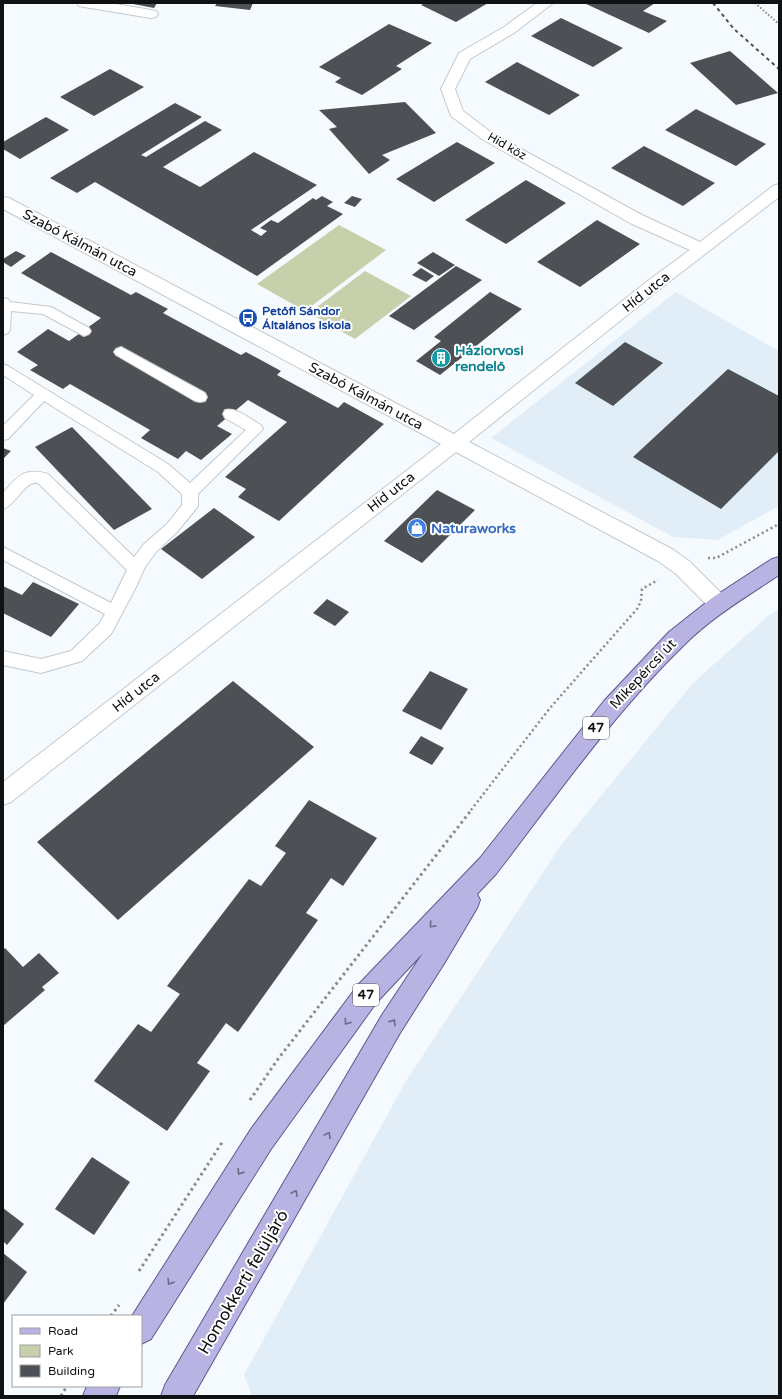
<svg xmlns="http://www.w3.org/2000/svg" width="782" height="1399" viewBox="0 0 782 1399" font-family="'Varela Round',sans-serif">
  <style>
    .built { fill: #e2eef7 }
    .green { fill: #c6d1ac }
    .building { fill: #4d5155 }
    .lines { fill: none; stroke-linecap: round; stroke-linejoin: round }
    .lane-casing { stroke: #c4c9cd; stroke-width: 2 }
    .street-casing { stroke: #c4c9cd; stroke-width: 2 }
    .primary-casing { stroke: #5e5a8e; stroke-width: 2 }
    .path-far2 { stroke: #868a8c; stroke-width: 2; stroke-dasharray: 1.5 2; stroke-linecap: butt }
    .path-far1 { stroke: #868a8c; stroke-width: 2.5; stroke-dasharray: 2 3; stroke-linecap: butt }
    .path { stroke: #868a8c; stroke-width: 3; stroke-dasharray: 2.5 3.5; stroke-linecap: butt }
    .lane { fill: #fff; fill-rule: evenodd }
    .street { fill: #fff; fill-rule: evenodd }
    .primary { fill: #b8b3e3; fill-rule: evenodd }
    .rail { stroke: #4f5254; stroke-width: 2; stroke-dasharray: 3.5 3.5; stroke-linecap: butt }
    .oneway { stroke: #6c6a85 }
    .labels { text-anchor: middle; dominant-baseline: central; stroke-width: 4; stroke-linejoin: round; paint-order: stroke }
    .far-street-label { font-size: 12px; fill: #0f1112; stroke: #fff }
    .far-transit-label { font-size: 12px; font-weight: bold; fill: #164399; stroke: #fff; text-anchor: start }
    .shield { fill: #fff; stroke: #575859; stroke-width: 1 }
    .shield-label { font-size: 13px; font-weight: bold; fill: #0f1112 }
    .street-label { font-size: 14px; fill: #0f1112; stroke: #fff }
    .culture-label { font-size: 14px; font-weight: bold; fill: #0d838f; stroke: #fff; text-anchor: start }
    .shop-label { font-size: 14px; font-weight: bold; fill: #366cbe; stroke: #fff; text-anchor: start }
    .near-street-label { font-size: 17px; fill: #0f1112; stroke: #fff }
  </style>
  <rect width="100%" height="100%" fill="#f4fafe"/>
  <path class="built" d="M676,292L779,351V506L718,540L673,537L491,438Z
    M779,609V1396H252L244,1375L406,1081L561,845L693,683L769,615Z"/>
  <path class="green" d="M339,225L386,250L305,311L257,284Z
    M365,271L411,296L355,339L309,313Z"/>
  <path class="building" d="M135,3H157L154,8L133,4Z
    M217,3H253L250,10L215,6Z
    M425,3H488L456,22L421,5Z
    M584,3H655L643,11L667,21L649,33Z
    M561,18L623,48L593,67L531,36Z
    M389,24L432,43L396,66L402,69L362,95L335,82L341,78L319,67Z
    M730,51L778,93L736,105L690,63Z
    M517,62L580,95L549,115L485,82Z
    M110,69L144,87L94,116L60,97Z
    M405,102L436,133L382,155L390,160L369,174L329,129L337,127L319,110Z
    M175,103L202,117L141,155L146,157L205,121L222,130L163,167L200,187L254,152L317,185L251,230L261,236L267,231L260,228L271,220L278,223L313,198L316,200L322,196L333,202L327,206L343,214L257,276L95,182L77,193L50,178Z
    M696,109L766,144L736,166L665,130Z
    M46,117L69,130L20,159L3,149V142Z
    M457,142L495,163L434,202L396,179Z
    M644,146L715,183L683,206L611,168Z
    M526,180L566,203L506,244L465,220Z
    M352,196L362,199L355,207L344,203Z
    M597,220L640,244L580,287L537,262Z
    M16,251L26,256L11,267L3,262V259Z
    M51,252L131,295L136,292L168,309L163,313L241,355L246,352L281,371L277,375L338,408L344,402L384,424L279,521L238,497L246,489L225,477L287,422L248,400L217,426L232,434L201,460L186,451L178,459L141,438L150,430L70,384L63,389L30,370L38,365L17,352L48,329L69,341L101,318L21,273Z
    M433,252L455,265L439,276L417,263Z
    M456,266L482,280L414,330L389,316Z
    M421,268L434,276L426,282L412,275Z
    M490,292L522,309L440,375L416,361L441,341L434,337Z
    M625,342L663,363L613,406L575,383Z
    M728,369L779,396V451L721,509L633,457Z
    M72,427L152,509L114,530L35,447Z
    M3,448L11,451L3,459Z
    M437,490L475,510L422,563L384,541Z
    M214,508L255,537L202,579L161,549Z
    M33,582L79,604L51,637L3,613V586L22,595Z
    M327,599L349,612L335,626L313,613Z
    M430,671L468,689L441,730L402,711Z
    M233,681L314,747L118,920L37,842Z
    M421,736L444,748L432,765L409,753Z
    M309,800L377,838L343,886L331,878L306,913L318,920L238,1032L226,1023L197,1063L210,1071L167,1131L94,1081L138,1024L151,1032L180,994L167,986L249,879L261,886L286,853L275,846Z
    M5,948L23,967L39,953L59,973L42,987L45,990L3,1026V950Z
    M92,1157L130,1182L94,1235L55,1209Z
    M3,1208L24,1224L7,1245L3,1241Z
    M3,1253L27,1272L3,1304Z"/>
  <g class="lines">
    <defs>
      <path id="lane" d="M3,298L8,299L10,302L51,307L89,328L91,331L89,334L84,336L43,314L11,311L10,330L8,333L3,335Z
        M121,347L205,393L207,397L205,401L200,402L195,401L116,355L114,352L116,349Z
        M3,364L8,366L168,464L190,483L246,430L225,418L223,414L225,410C237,407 251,420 261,425L263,429L198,494V506L195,510L177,532L156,552L145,567L136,587L111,634L82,661L41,673L3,665V651L41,659L71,651L99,624L105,614L3,560V547L111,603L127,570L38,483C25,480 16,505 3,509V493C18,476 24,467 48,474L134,557L144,544L167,524L182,505V494L158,472L44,401L8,439L3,440V426L34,395L3,375Z"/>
      <path id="street" d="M77,3H110L151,10L156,11L158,14L156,17L151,18L84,7L79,6Z
        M537,3H553L514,33L470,59L455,89L463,111L492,133L642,215L700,242L773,186L779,184V197L661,288L469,442L672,549L689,561L726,598L729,604L726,610L719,612L712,610L675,573L658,561L456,452L11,802L3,805V782L441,444L3,209V197L9,198L454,434L649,280L690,250L630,223L482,139L451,116L441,89L459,53L504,27Z"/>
      <path id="primary" d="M779,557V575C746,597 712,617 684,645C613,714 556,796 496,874L477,894L480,900L477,908L445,962L400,1033L193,1396H161L165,1385L382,1015L423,953L376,1003L271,1149L151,1339L141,1344V1316H132L251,1129L358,985L480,858L604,701L669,632L712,598L772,559Z
        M87,1386H120L116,1396H83Z"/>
    </defs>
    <use href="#lane" class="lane-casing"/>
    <use href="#street" class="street-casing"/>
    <use href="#primary" class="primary-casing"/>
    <path class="path-far2" d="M755,3L779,24"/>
    <path class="path-far1" d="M708,558H716L779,524
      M471,810L550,708L637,609L641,601L642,589L658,580"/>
    <path class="path" d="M250,1100L278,1059L472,809
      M139,1271L223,1141
      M111,1316L119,1305
      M61,1396L67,1386"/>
    <use href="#lane" class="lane"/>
    <use href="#street" class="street"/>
    <use href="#primary" class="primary"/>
    <path class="rail" d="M713,3L734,29L779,69"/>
  </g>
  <defs><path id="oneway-chevron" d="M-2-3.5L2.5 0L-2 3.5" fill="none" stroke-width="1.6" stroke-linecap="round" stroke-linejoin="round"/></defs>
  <g class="oneway">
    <use href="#oneway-chevron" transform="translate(432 925) rotate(133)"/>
    <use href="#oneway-chevron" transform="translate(347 1022) rotate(126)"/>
    <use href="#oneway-chevron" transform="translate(393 1022) rotate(-58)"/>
    <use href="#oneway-chevron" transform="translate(328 1135) rotate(-60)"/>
    <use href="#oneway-chevron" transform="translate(240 1172) rotate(122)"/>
    <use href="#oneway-chevron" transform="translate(295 1193) rotate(-60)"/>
    <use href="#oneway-chevron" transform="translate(170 1282) rotate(122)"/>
  </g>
  <defs>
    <symbol id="bus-disc" viewBox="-11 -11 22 22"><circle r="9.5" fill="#1a4fb4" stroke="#fff"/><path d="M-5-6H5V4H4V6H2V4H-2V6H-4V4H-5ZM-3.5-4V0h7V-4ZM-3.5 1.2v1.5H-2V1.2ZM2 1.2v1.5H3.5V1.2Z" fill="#fff"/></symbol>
    <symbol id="building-disc" viewBox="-11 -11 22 22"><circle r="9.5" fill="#0f9aa8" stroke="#fff"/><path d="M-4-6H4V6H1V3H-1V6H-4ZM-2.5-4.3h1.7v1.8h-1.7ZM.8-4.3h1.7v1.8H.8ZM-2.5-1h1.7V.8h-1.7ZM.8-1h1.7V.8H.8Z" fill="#fff"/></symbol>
    <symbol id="shop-disc" viewBox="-11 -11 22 22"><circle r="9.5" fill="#3f7fe0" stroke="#fff"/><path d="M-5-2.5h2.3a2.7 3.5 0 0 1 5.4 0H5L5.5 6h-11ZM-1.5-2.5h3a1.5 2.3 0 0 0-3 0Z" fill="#fff"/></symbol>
  </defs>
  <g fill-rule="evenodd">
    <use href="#bus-disc" x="237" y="307" width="22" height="22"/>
    <use href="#building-disc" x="430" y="347" width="22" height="22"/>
    <use href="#shop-disc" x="406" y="517" width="22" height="22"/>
  </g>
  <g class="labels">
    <g class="far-street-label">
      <text transform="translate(507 146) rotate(30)">Híd köz</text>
    </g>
    <g class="far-transit-label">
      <text x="262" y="311">Petőfi Sándor<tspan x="262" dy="14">Általános Iskola</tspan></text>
    </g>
    <g class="shield">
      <rect x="583" y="717" width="26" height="22" rx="3"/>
      <rect x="353" y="984" width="26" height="22" rx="3"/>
    </g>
    <g class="shield-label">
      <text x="596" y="728">47</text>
      <text x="366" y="995">47</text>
    </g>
    <g class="street-label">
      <text transform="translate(80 243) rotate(28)">Szabó Kálmán utca</text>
      <text transform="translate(646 292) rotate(-38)">Híd utca</text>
      <text transform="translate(366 396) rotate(28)">Szabó Kálmán utca</text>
      <text transform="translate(391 492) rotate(-38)">Híd utca</text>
      <text transform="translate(643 674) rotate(-47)">Mikepércsi út</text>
      <text transform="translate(136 692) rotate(-38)">Híd utca</text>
    </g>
    <g class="culture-label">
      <text x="455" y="350">Háziorvosi<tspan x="455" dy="16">rendelő</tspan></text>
    </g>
    <g class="shop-label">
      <text x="431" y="528">Naturaworks</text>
    </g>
    <g class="near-street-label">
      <text transform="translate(243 1282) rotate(-60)">Homokkerti felüljáró</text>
    </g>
  </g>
  <rect width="782" height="1399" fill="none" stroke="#0f1112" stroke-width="8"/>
  <rect x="12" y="1315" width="130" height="72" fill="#ffffff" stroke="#9fa0a0"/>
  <rect x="20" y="1328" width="20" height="6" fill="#b8b3e3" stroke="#9fa0a0"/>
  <text x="48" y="1335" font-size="12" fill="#0f1112">Road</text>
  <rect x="20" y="1345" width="20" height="12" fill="#c6d1ac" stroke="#9fa0a0"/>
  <text x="48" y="1355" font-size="12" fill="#0f1112">Park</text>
  <rect x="20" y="1365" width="20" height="12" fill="#4d5155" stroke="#9fa0a0"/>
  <text x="48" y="1375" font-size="12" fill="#0f1112">Building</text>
</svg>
